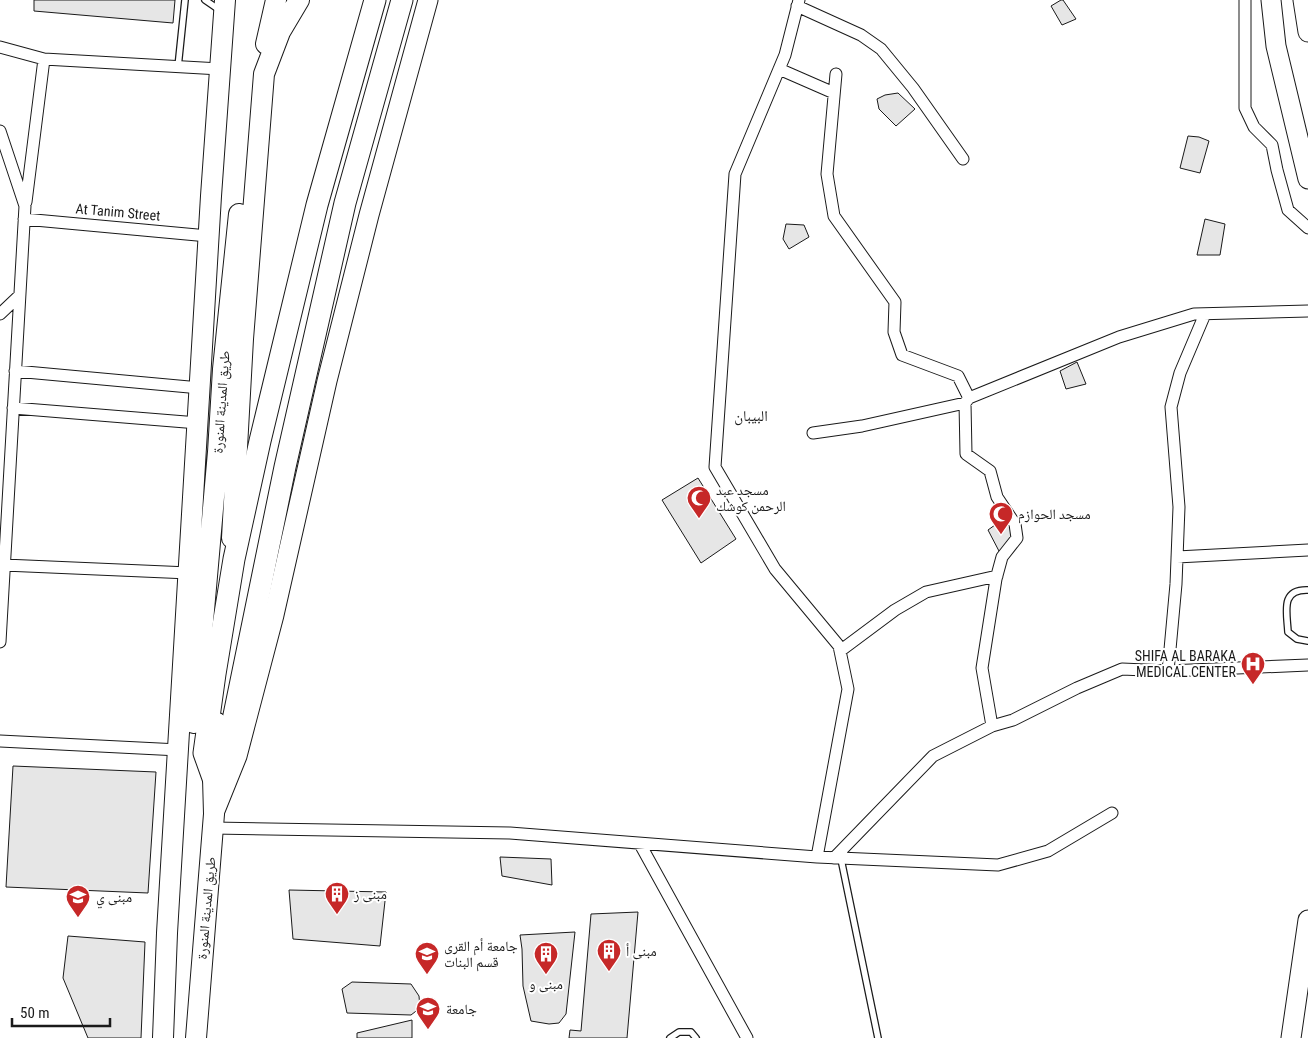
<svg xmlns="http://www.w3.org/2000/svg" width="1308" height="1038" viewBox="0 0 1308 1038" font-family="'Roboto Condensed','Noto Naskh Arabic',sans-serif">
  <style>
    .building { fill: #e6e6e6; stroke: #1a1a1a }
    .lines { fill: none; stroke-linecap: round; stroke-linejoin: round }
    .service-casing { stroke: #1a1a1a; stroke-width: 8 }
    .minor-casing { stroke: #1a1a1a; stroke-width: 13 }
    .primary-casing { stroke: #1a1a1a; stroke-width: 21 }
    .trunk-casing { stroke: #1a1a1a; stroke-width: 22 }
    .motorway-casing { stroke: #1a1a1a; stroke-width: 23 }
    .service { stroke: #fff; stroke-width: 5.5 }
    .minor { stroke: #fff; stroke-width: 11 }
    .primary { stroke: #fff; stroke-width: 19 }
    .trunk { stroke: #fff; stroke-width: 20 }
    .motorway { stroke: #fff; stroke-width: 21 }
    .labels { text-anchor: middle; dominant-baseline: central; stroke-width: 4; stroke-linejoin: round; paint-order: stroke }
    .street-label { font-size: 14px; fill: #1a1a1a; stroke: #fff }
    .poi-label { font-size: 14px; fill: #1a1a1a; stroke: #fff; text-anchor: start }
    .neighbourhood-label { font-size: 15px; fill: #1a1a1a; stroke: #fff }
  </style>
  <rect width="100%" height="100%" fill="#fff"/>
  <path class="building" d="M34,0H175L173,23L34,11Z
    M1061,0H1063L1076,19L1062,25L1051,6Z
    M898,93L915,109L896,126L879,109L877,99L885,95Z
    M1188,136L1199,137L1209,141L1200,173L1180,168Z
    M1205,219L1225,224L1220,255H1197Z
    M786,224L804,225L809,237L789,249L783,239Z
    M1077,362L1086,384L1066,389L1060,371Z
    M698,478L736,539L701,563L662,500Z
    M1006,517L1012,528V539L1000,553L988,530Z
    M13,766L156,772L148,893L6,887Z
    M500,857L551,859L552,885L502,876Z
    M289,890L386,892L380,946L293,939Z
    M638,912L627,1038H569L570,1030L581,1031L591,914Z
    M575,932L566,1014L559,1023L549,1024L531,1021L523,986L522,949L520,935Z
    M68,936L145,942L141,1038H88L63,978Z
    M352,982L411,984L419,996L420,1008L411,1015L347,1013L342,989Z
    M412,1020V1038H357V1033Z"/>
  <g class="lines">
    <defs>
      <path id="service" d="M205,0L221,11
        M178,67L185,0
        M1308,590C1280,589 1287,612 1288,632L1297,639L1308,641
        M841,859L878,1038
        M670,1038L679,1032H691L696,1038"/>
      <path id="minor" d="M799,0L785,55L735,174L715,467L775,569L839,646L848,689L817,857
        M1245,0V108L1254,127L1272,145L1277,170L1288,210L1308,228
        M797,6L861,35L881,49L913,88L963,159
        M0,47L44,59L220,69
        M779,69L834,93
        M836,74L827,174L834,216L895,302L894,332L902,355L958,376L969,398
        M0,131L25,206L0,642
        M26,202L44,59
        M24,219L208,236
        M0,314L19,296
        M15,371L200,388
        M965,403L966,454L990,471L997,497L1015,524L1017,538L1002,557L996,579L982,668L992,726
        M13,408L198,423
        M813,433L862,426L965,403L969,398L1119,337L1194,314L1308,311
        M1177,557L1308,550
        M4,565L189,573
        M840,651L895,610L926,592L997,576
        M1168,671L1176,584L1179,507L1171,407L1180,373L1205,314
        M0,741L179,750
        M213,828L510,833L817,857L998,865L1048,851L1112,813
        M640,844L747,1038
        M834,858L933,756L992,726L1013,720L1077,688L1122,669L1168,671L1308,665"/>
      <path id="primary" d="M1271,0L1276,46L1308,179
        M1303,0L1308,32
        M214,813L237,756L274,615L327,381L369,215L428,0
        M1291,1038L1308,920"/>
      <path id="trunk" d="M266,44L276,0
        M232,538L243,339L264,74L280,32L299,0
        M194,723L218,452L223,369L239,214
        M163,1038L167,933L211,196L225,0
        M196,1038L214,814L213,778L217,723"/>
      <path id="motorway" d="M213,778L226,754L285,467L345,203L402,0
        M213,778L204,753L215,674L234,559L260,441L317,205L375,0"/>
    </defs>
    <use href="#service" class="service-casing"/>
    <use href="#minor" class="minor-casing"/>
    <use href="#primary" class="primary-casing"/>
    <use href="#trunk" class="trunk-casing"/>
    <use href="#motorway" class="motorway-casing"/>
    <use href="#service" class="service"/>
    <use href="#minor" class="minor"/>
    <use href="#primary" class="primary"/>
    <use href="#trunk" class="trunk"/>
    <use href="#motorway" class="motorway"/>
  </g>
  <defs>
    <symbol id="mosque-pin" viewBox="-11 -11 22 30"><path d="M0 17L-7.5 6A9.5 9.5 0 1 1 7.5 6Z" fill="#c62828" stroke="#fff"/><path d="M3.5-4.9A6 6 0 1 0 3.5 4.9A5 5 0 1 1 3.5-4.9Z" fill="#fff"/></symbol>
    <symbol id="hospital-pin" viewBox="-11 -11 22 30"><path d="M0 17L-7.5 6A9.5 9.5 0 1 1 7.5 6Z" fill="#c62828" stroke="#fff"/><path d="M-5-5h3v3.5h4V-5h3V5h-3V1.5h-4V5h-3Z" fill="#fff"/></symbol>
    <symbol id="building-pin" viewBox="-11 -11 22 30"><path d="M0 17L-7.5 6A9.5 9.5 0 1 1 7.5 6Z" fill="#c62828" stroke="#fff"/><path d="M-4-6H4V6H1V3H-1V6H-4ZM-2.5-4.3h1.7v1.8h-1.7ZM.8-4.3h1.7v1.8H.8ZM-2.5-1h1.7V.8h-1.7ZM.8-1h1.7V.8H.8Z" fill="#fff"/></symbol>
    <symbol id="university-pin" viewBox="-11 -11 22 30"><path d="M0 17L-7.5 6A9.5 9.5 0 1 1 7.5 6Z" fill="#c62828" stroke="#fff"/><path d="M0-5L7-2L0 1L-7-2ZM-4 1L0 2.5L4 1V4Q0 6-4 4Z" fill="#fff"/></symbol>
  </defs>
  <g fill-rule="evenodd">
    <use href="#mosque-pin" x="685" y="484" width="28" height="38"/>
    <use href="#mosque-pin" x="987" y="500" width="28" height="38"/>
    <use href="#hospital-pin" x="1239" y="650" width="28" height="38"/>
    <use href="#building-pin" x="323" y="880" width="28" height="38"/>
    <use href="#university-pin" x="64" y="883" width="28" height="38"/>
    <use href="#building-pin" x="595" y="937" width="28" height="38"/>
    <use href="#university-pin" x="413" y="940" width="28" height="38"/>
    <use href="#building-pin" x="532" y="940" width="28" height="38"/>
    <use href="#university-pin" x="414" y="995" width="28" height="38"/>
  </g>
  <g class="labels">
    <g class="street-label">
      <text transform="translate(118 212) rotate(5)">At Tanim Street</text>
      <text transform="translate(221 402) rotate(-86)">طريق المدينة المنورة</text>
      <text transform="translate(206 908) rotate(-85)">طريق المدينة المنورة</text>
    </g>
    <g class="poi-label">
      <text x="716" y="490">مسجد عبد<tspan x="716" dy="16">الرحمن كوشك</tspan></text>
      <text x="1018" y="514">مسجد الحوازم</text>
      <text x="1236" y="656" text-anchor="end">SHIFA AL BARAKA<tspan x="1236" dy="16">MEDICAL CENTER</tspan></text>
      <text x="354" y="894">مبنى ز</text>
      <text x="96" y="897">مبنى ي</text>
      <text x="444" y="946">جامعة أم القرى<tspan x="444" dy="16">قسم البنات</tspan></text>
      <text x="626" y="951">مبنى أ</text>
      <text x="546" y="984" text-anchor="middle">مبنى و</text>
      <text x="446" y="1009">جامعة</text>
    </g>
    <g class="neighbourhood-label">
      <text x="751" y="416">البيبان</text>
    </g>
  </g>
  <path d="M12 1018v8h98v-8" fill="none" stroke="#1a1a1a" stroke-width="2.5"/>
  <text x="20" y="1018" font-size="15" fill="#1a1a1a" stroke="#ffffff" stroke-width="4" paint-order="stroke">50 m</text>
</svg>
